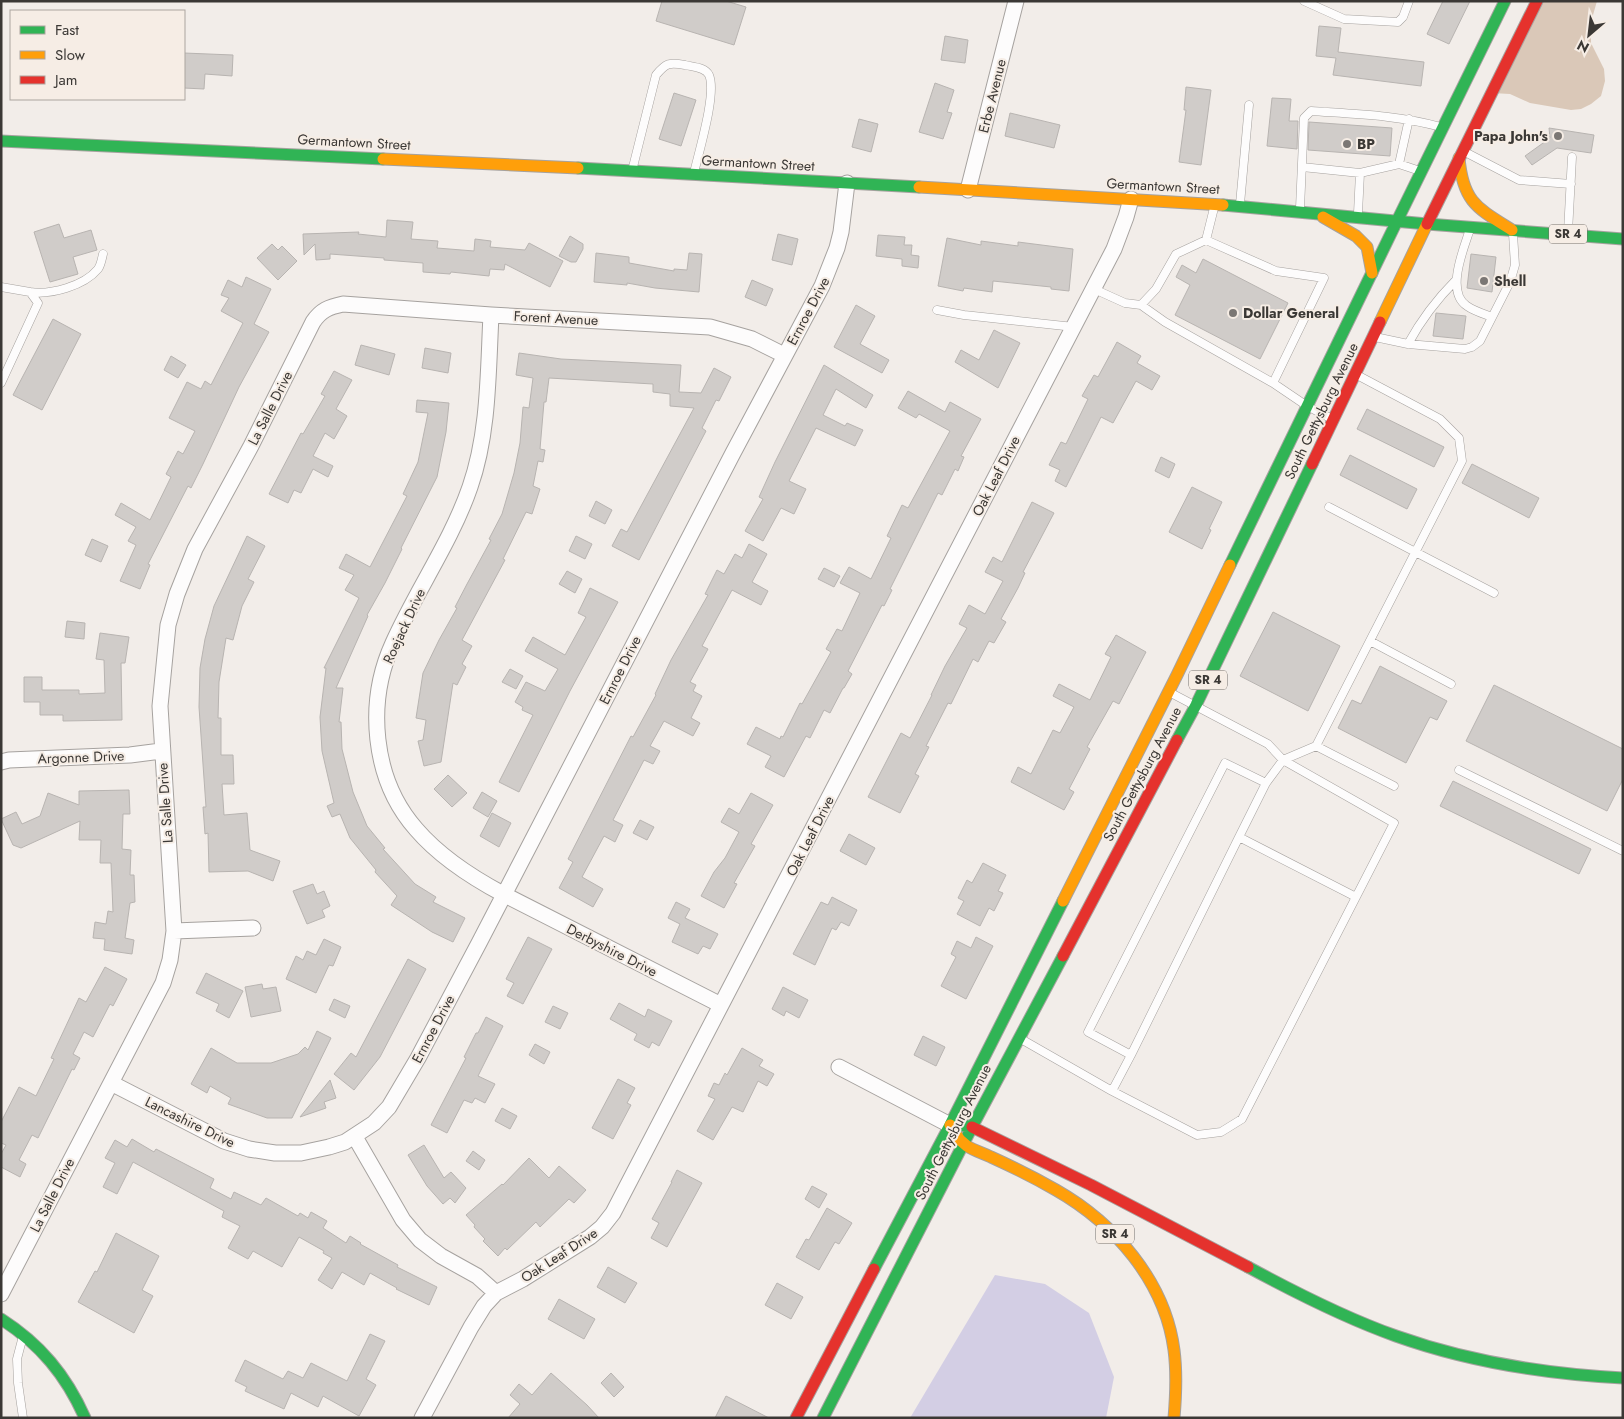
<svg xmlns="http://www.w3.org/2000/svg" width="1624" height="1419" viewBox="0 0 1624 1419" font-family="Jost,sans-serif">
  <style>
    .forest { fill: #dac8b8 }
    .water { fill: #d3cee4 }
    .building { fill: #d0ccc9; stroke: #b8b4b1 }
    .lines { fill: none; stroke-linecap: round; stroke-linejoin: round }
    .lane-casing { stroke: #a6a29f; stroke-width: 9 }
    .street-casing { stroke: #a6a29f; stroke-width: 17 }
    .fast-casing { stroke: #a6a29f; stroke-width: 13 }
    .slow-casing { stroke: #a6a29f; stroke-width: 13 }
    .jam-casing { stroke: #a6a29f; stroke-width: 13 }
    .lane { stroke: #fdfcfc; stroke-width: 8 }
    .street { stroke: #fdfcfc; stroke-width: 15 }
    .fast { stroke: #30b455; stroke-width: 11 }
    .slow { stroke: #ff9f0a; stroke-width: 11 }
    .jam { stroke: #e5322d; stroke-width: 11 }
    .poi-dot { fill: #7b7774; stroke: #f6ede5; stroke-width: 2 }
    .labels { text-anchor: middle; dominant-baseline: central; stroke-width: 4; stroke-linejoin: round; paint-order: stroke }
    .shield { fill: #f6ede5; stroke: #736e6a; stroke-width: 1 }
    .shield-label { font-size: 12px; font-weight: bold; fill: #3b3835 }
    .street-label { font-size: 14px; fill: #3b3835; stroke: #f6ede5 }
    .poi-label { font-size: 14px; font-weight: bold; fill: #3b3835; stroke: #f6ede5; text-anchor: start }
  </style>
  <rect width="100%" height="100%" fill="#f2ede9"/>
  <path class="forest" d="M1537,1H1597L1591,22V43L1604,69L1605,81L1601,96L1591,104L1581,109L1571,110L1530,103L1510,94L1492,93Z"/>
  <path class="water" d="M995,1275L1045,1284L1089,1313L1114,1377L1106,1418H910Z"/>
  <path class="building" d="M662,1H726L746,7L734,45L656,21Z
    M1443,1H1470L1449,44L1427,34Z
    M1319,26L1341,28L1338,52L1424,62L1421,86L1333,75L1336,58L1316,56Z
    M945,36L968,40L965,63L941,60Z
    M184,53L233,55L232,76L205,74L204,89L184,88Z
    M935,83L954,90L947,112L952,113L943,139L919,132Z
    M1186,87L1211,90L1201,165L1179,162L1186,110H1184Z
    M674,93L696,100L681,146L659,139Z
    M1272,98L1291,99L1289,121H1298L1297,149L1267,146Z
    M1010,113L1060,125L1054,148L1005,136Z
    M859,119L878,124L871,152L852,147Z
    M1309,122L1392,128L1390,156L1308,150Z
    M1549,128L1594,135L1591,153L1557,148L1532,165L1525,156L1550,138Z
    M387,220L413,222L411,239L438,241L437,248L474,251L475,239L491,241L490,247L525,250L529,243L563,261L550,287L505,264L504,270L490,269L489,276L451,272L450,274L423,272V263L384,260V258L330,254V259L316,260L315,244L304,255L303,234L359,232L358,234L386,237Z
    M59,224L64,238L91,230L97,250L73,257L78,274L50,282L34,232Z
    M778,234L798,239L792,265L772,260Z
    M878,235L905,237L904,245H912L911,255L919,256L918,268L902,266V259L876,256Z
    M570,236L583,244V249L576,262H571L559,256Z
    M947,238L981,245V241L1018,246V242L1073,249L1069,291L1051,289V287L993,281L992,292L964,288L963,291L938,286Z
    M272,244L278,250L282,246L297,261L278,280L257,258Z
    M596,253L629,257V263L674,271V269L687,270L689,253L702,254L699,292L655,288L627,283V285L594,282Z
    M1471,254L1496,257L1492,292L1467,288Z
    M1203,259L1288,303L1260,359L1175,315L1190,285L1176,277L1182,265L1196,273Z
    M246,277L271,289L254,324L269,332L239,387L203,464L191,488L188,486L148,564L150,565L140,589L120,581L136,545L128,541L136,527L115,515L121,503L150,520L171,477L166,474L178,451L183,454L195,431L169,418L187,382L201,389L205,381L211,385L243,323L221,311L229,298L221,295L228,280L242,287Z
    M752,280L773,289L766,306L745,297Z
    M856,305L875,316L860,344L889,360L882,373L834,347Z
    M1436,313L1466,316L1463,339L1433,336Z
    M53,319L81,334L42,410L13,395Z
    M994,330L1020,343L998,388L955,362L961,350L979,360Z
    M1117,342L1141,356L1137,363L1160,376L1152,390L1136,381L1113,423L1101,417L1066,487L1055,481L1060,470L1049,465L1061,442L1066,444L1088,399L1082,396L1094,375L1098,377Z
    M361,345L395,354L389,375L355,365Z
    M425,348L451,353L448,373L422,368Z
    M519,353L561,359L681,365L679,392L701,393L714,368L731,377L719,401L716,400L702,428L706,431L639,560L612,546L621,529L627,532L694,408L670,406V394L653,392V384L549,378L546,402H544L540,449L545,450L543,462L538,461L533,486L540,489L532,514L526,512L503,559L505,560L462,640L472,646L462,664L466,667L457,685L453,683L441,762L424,766L418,741L423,740L426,720L416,718L423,673L439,640L457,608L455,607L467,584L491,540L489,539L502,514L514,473L520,443L523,407L529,408L533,378L516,375Z
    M171,356L186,365L178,378L164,370Z
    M824,365L873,395L866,408L836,389L823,415L845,426L847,423L863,430L855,446L816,428L789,481L806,489L794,514L781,508L763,541L745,531L763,499L759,497L775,462Z
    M334,371L352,380L336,409L347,416L334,439L325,433L313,456L333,466L328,477L313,469L301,493L294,490L288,503L269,494L301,433L303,434L325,396L321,394Z
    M908,391L945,412L950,402L981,419L961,456L964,457L958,471L955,469L942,495L938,493L890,589L892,590L884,606L882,605L848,671L852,674L844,688H843L830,713L824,710L810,738L806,736L784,777L765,767L771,756L747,744L756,727L780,739L781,736L783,737L800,703L802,704L831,652L826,649L837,629L842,631L860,593L840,583L849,567L871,579L891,538L887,536L902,505L908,508L950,431L919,414L916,418L898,408Z
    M417,400L449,403L446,432L437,477L401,548L402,549L385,583L367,615L368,616L336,688H343L339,722H341L342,749L353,792L367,826L385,848L383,849L415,884L436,897L433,902L465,918L453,942L432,932L391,905L397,896L375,872L376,870L350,838L340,814L332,817L327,806L334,803L322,751L320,717L326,668H324L359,598L345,590L354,575L339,568L346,554L370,567L407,496L403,494L418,462L428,413L416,412Z
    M1367,409L1444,447L1434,467L1357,429Z
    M1350,455L1417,489L1407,509L1340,475Z
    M1161,457L1175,464L1169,478L1155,471Z
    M1472,464L1539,498L1529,518L1462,483Z
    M1192,487L1222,502L1209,529L1211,530L1202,549L1169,532Z
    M596,501L612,510L605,524L589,516Z
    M1032,502L1054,513L1023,572L1025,573L1018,588L1001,619L1006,622L994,643L989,641L978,662L973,659L951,704L948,703L926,746L929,747L915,774L919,776L900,813L868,797L901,733L910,738L932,695H931L945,666L967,628L959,624L969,605L985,614L1003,581L985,572L993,557L1002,562Z
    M247,536L265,546L248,579L254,582L242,606L233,640L226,638L219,682L218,718H221V755H233L234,784H222L224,815L247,813L250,850L280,861L273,881L248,871L209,872L208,833L205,834L203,807H206L199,707L200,668L205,639L214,606Z
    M576,536L592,544L585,559L569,551Z
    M92,539L108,546L101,562L85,555Z
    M749,544L767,554L752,582L768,591L761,605L732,590L702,646L708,649L690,682L696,685L693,691L702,696L691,718L700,723L693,736L664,721L650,746L660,751L653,764L644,760L613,820L623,825L615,842L604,836L582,877L603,889L593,907L559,888L573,862L568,859L631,736L633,737L656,695L655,694L671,660L708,595L705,594L717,570L724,574L735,554L742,558Z
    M824,568L840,576L834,587L818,579Z
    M567,571L582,579L575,593L559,584Z
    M590,588L618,602L570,691L519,792L499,782L533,715L522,710L523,707L515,702L526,682L545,691L558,669L525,651L533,637L565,655L586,617L578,613Z
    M1273,612L1340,646L1308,711L1240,676Z
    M67,621L85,623L84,639L65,637Z
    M100,633L129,637L125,663H121L122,720L63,721V715H40V702H24V677H42V690H79V694L105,693L104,660L96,659Z
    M1116,635L1146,652L1119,704L1113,701L1087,747L1090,749L1069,789L1074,792L1064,810L1011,782L1018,767L1031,774L1053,730L1060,733L1074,707L1053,696L1059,684L1090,700L1111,657L1105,654Z
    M1380,666L1447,701L1437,720L1430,717L1406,763L1338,728L1352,700L1361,704Z
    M510,669L523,676L516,689L502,682Z
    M1494,685L1623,749V779L1607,811L1466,741Z
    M448,775L467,793L452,807L434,789Z
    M1453,781L1591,849L1579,874L1440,806Z
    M129,790L130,814H123L122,849L131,850L130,875H134L135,902L130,903L125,938L134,940L132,954L104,950L105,939L93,938L95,922L106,924L108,911L113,912L111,863H100L101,840H79L80,821L21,848L13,845L1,819L16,812L22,824L40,816L48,793L79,805V791Z
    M482,792L497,801L488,817L473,808Z
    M751,793L773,805L751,844L755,846L734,883L737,884L724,908L701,896L714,872L725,858L739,832L721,822L729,808L739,814Z
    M492,813L511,823L499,847L480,836Z
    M640,820L654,827L647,840L633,833Z
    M849,834L875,848L866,865L840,851Z
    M983,863L1006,875L998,891L1003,893L994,911L989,908L980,926L957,914L964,901L958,898L967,880L972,883Z
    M313,884L317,894L324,891L330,906L322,910L325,917L307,924L293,891Z
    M832,897L857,910L849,926L841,922L836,930L832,928L815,965L793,954L821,902L828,905Z
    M676,902L690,909L685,918L718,934L710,949L703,946L698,954L672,942L680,924L668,918Z
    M528,937L552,949L523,1004L507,996L514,983L506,979Z
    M976,937L993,946L966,999L941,986L956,957L951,954L957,941L971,948Z
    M324,939L341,947L333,966L329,965L316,993L286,979L296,956L303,960L307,951L316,955Z
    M408,959L426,969L380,1057L354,1090L334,1074L351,1053L356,1057Z
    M105,967L127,979L113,1006L110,1004L93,1037L84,1032L73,1054L80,1058L74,1070L72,1069L38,1138L32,1135L19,1160L26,1164L20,1177L1,1167V1154L6,1145L1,1143V1122L19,1087L36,1096L54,1059L51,1058L79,998L86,1002Z
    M206,973L243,991L229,1018L216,1011L219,1004L196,993Z
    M262,984L263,989L276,987L281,1011L251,1017L245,987Z
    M783,987L808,1000L799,1018L786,1011L784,1016L772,1009Z
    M334,999L350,1006L345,1018L329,1010Z
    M619,1003L645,1017L648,1009L672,1021L659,1046L652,1042L649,1048L634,1040L637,1034L610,1019Z
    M553,1006L568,1013L560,1029L545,1022Z
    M486,1017L503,1026L478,1076L495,1084L485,1103L475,1098L472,1103L464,1100L447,1133L431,1125L466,1058L464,1057L476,1033H478Z
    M317,1031L331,1038L292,1118H267L228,1104L231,1098L210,1086L207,1093L191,1084L211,1048L237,1063H271L298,1054L305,1047L308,1050Z
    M923,1036L945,1047L936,1066L914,1055Z
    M535,1044L550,1052L544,1064L529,1055Z
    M742,1048L763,1060L759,1066L774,1074L767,1086L758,1081L743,1112L732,1107L713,1140L697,1131L715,1099L708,1096L714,1083L719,1085L725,1073L727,1075Z
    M618,1079L635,1088L627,1103L631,1105L613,1139L592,1128Z
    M330,1080L336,1098L324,1102L326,1108L300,1117Z
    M502,1108L517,1116L510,1129L495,1121Z
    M132,1139L154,1152L156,1149L214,1179L210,1188L231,1199L234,1192L261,1205L266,1198L298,1216L300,1213L308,1218L311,1212L327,1221L323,1228L346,1243L350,1236L361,1243L360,1244L398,1265L397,1267L437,1287L429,1305L396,1289L397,1288L370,1273L364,1285L342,1272L332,1289L318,1280L332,1258L323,1253L324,1251L299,1237L282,1267L253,1251L248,1259L228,1248L240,1226L222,1217L224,1211L133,1162L117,1194L103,1187L115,1163L105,1158L115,1140L127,1147Z
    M424,1145L444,1178L451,1172L466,1188L455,1203L450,1198L443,1204L427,1186L408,1155Z
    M473,1151L485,1160L479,1170L466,1161Z
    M529,1158L549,1178L559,1166L586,1190L574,1203L569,1199L540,1227L536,1222L507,1250L505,1248L498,1256L483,1241L485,1239L474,1227L475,1225L466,1215L502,1184L503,1185Z
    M677,1170L702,1183L667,1247L651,1238L659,1223L652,1219L672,1182H671Z
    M812,1186L827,1194L819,1208L805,1199Z
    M827,1208L852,1223L839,1244L835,1242L819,1270L796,1257L806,1239L809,1240Z
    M116,1233L159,1256L142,1290L153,1296L134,1333L78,1302L95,1271L97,1272Z
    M608,1267L637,1283L625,1303L597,1287Z
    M777,1283L803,1297L791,1319L765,1305Z
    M559,1299L595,1319L584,1339L548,1319Z
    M370,1334L385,1341L366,1379L376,1385L359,1416L323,1396L318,1407L291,1393L284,1409L245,1391L247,1387L235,1381L245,1360L283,1379L288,1371L303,1378L311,1363L347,1381Z
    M551,1373L587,1405L599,1418H508L520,1404L510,1395L519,1384L532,1395Z
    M611,1373L624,1387L614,1397L601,1383Z
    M726,1396L769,1418H715Z"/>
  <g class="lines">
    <defs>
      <path id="lane" d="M1304,1L1344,19L1398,22L1403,17L1409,1
        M1465,152L1519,180L1571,184
        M1399,164L1409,119
        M633,167L656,75C666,63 669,62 685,65C693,67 705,67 709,75C717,93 699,151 694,173
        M1302,167L1360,173L1358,213
        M1360,173L1399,164L1420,171
        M1240,204L1249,105
        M1300,208L1304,118L1311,111C1355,114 1398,115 1441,127
        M1470,229C1464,248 1445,292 1467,306C1474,311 1484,314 1492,317
        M1568,232L1572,157
        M1206,240L1214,208
        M1,287L30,292L38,303L1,383
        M1094,289L1125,303L1141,305L1165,322L1273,383L1307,406L1332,419
        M30,292C51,295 84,286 98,269C101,265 102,258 103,254
        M1141,305L1156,289L1176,254L1206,240L1276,271L1324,278L1273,383
        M937,310L964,315L1074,327
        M1375,337L1408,344L1465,349L1472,347L1480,341L1510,282L1515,265L1513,234
        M1408,344C1421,320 1436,300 1456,280
        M1329,507L1494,593
        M1370,641L1451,684
        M1316,746L1394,786
        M1459,770L1623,851
        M1239,837L1131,1055L1088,1032L1225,763L1266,783
        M1356,897L1239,837L1266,783L1283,760L1316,746L1462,461L1459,438L1440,419L1357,375
        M1021,1039L1112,1091L1197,1135L1221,1132L1242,1119L1394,823L1283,760L1268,744L1171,693
        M1112,1091L1131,1055
        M23,1418L18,1383L17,1359L23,1336"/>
      <path id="street" d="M968,190L1016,1
        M491,315C488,372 489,433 470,487C451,542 416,591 393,643C366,702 372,779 416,829C440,857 471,877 503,894L721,1005
        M1,762L9,760L130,755L161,751
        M174,931L253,928
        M839,1067L950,1125
        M111,1083L224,1141L249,1149L275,1153H301L329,1147L345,1142L374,1123L389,1107L418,1058L479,943L733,453L822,286L837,248L841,232L847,183
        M355,1137L403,1220L420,1240L441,1256L477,1276L496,1293
        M1,1294L163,983L170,960L174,931L160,706L168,625L177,594L195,549L251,446L313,322C321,310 329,307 343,304L491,315L710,327L752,339L784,355
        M422,1418L471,1327L484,1306L496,1293L523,1279L590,1237L602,1227L613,1213L1114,249L1126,217L1131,199"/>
      <path id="fast" d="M1,141L383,159
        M578,168L919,187
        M1223,205L1427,224L1623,239
        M1397,221L1505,1
        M1230,565L1397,221
        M1177,740L1196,705L1312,464
        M968,1126L950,1125L1063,901
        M1248,1267C1296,1293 1345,1318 1396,1336C1469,1362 1546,1374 1623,1378
        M874,1269L950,1125
        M1,1319C40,1344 66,1375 85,1418
        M823,1418L972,1127L1063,956"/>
      <path id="slow" d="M1459,158C1463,202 1477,208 1512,230
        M383,159L578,168
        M919,187L1223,205
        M1323,217L1356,236L1367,247L1372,273
        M1380,322L1427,224
        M1063,901L1177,675L1230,565
        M950,1125L960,1140L967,1146C975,1151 983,1153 991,1157C1013,1167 1035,1178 1056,1190C1114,1223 1165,1281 1174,1350C1177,1373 1176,1395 1174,1418"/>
      <path id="jam" d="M1427,224L1537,1
        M1312,464L1380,322
        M1063,956L1177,740
        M972,1127L1091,1185L1248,1267
        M796,1418L874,1269"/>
    </defs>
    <use href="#lane" class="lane-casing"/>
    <use href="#street" class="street-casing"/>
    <use href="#fast" class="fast-casing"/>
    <use href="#slow" class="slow-casing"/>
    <use href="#jam" class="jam-casing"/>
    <use href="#lane" class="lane"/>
    <use href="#street" class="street"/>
    <use href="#fast" class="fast"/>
    <use href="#slow" class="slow"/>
    <use href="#jam" class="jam"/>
  </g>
  <g class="poi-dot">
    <circle cx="1558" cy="136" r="5"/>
    <circle cx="1347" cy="144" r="5"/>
    <circle cx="1484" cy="281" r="5"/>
    <circle cx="1233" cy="313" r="5"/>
  </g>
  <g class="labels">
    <g class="shield">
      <rect x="1549" y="224.5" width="38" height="19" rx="4"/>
      <rect x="1189" y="670.5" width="38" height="19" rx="4"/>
      <rect x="1096" y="1224.5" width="38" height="19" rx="4"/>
    </g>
    <g class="shield-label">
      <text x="1568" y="234">SR 4</text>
      <text x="1208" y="680">SR 4</text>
      <text x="1115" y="1234">SR 4</text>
    </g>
    <g class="street-label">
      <text transform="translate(992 96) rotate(-76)">Erbe Avenue</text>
      <text transform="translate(354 142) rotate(3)">Germantown Street</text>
      <text transform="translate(758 163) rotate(3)">Germantown Street</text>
      <text transform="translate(1163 186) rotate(3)">Germantown Street</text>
      <text transform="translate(808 311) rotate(-62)">Ernroe Drive</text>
      <text transform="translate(556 318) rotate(3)">Forent Avenue</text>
      <text transform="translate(270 408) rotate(-63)">La Salle Drive</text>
      <text transform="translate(1321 411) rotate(-64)">South Gettysburg Avenue</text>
      <text transform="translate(996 476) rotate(-63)">Oak Leaf Drive</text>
      <text transform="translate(404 626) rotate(-65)">Roejack Drive</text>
      <text transform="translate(620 670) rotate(-63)">Ernroe Drive</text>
      <text transform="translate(81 757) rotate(-2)">Argonne Drive</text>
      <text transform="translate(1142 774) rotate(-62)">South Gettysburg Avenue</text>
      <text transform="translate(165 803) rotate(-94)">La Salle Drive</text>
      <text transform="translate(810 836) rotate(-63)">Oak Leaf Drive</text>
      <text transform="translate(612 950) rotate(27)">Derbyshire Drive</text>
      <text transform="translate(433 1029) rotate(-62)">Ernroe Drive</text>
      <text transform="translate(190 1122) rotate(26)">Lancashire Drive</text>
      <text transform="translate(953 1132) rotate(-63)">South Gettysburg Avenue</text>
      <text transform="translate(52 1195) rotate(-63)">La Salle Drive</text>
      <text transform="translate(559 1255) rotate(-33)">Oak Leaf Drive</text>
    </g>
    <g class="poi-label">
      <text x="1548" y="136" text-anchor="end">Papa John's</text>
      <text x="1357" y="144">BP</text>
      <text x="1494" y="281">Shell</text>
      <text x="1243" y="313">Dollar General</text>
    </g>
  </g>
  <rect width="1624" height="1419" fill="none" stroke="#3b3835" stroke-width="5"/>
  <rect x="10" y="10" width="175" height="90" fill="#f6ede5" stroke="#aba59f"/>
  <rect x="20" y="26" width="25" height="8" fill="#30b455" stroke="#aba59f"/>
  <text x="55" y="35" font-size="15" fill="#3b3835">Fast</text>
  <rect x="20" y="51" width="25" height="8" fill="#ff9f0a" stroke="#aba59f"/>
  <text x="55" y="60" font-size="15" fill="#3b3835">Slow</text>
  <rect x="20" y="76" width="25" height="8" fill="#e5322d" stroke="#aba59f"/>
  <text x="55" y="85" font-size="15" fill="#3b3835">Jam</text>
  <g transform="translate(1589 35) rotate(208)" stroke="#f6ede5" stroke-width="4" paint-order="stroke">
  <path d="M0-4L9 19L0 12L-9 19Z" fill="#3b3835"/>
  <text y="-8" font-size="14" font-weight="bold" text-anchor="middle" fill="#3b3835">N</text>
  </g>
</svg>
